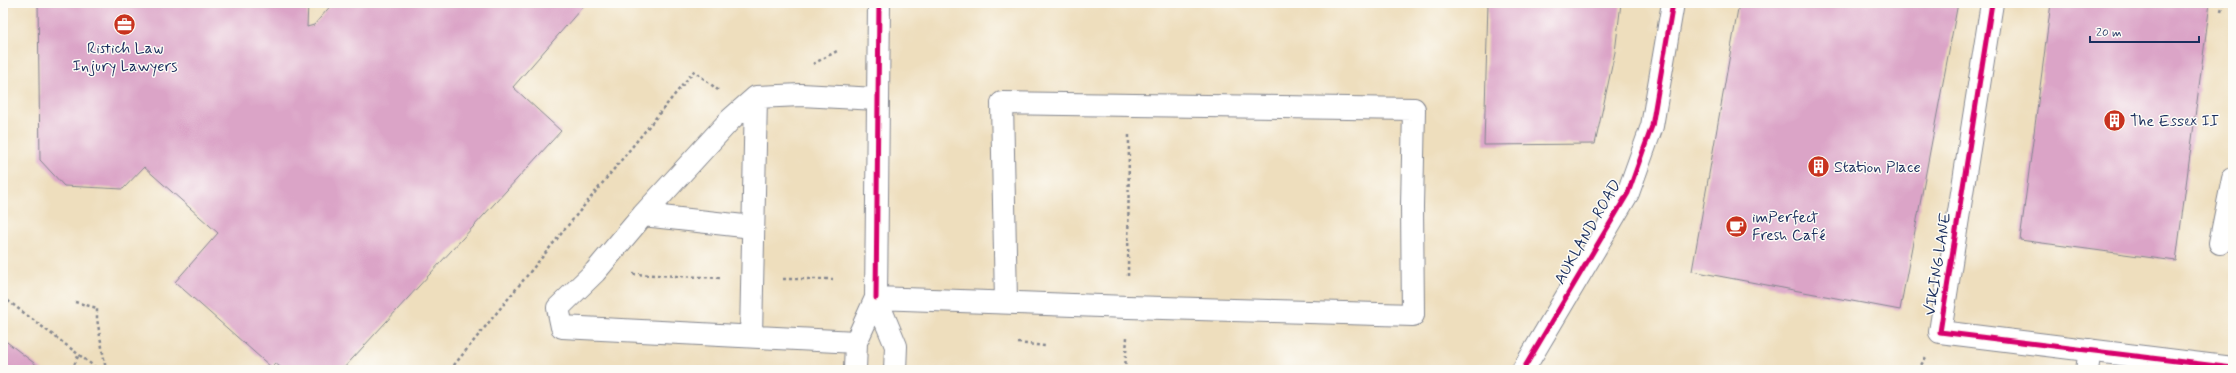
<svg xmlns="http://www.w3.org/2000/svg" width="2236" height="373" viewBox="0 0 2236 373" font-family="Mynerve,sans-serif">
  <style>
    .building { fill: #dba4c7 }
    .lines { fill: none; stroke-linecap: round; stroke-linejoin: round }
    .minor-casing { stroke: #84868e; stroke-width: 24 }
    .path { stroke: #84868e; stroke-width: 2.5; stroke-dasharray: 3 3; stroke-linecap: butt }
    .minor { stroke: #fff; stroke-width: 22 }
    .cycleway-casing { stroke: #fdfcf7; stroke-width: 8 }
    .cycleway { stroke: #d6006c; stroke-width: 5 }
    .labels { text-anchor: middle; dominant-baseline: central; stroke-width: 3; stroke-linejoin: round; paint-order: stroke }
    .poi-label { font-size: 16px; fill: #1b2f5e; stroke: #fdfcf7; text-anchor: start }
    .street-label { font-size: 16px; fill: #1b2f5e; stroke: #fdfcf7 }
  </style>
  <rect width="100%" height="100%" fill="#fdfcf7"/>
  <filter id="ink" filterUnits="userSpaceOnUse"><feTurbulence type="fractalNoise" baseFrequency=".025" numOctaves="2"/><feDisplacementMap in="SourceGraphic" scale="8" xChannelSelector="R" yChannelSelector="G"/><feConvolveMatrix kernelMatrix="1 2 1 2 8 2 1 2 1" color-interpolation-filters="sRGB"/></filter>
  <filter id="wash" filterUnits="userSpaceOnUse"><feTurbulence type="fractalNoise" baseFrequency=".012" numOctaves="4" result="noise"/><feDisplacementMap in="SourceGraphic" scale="16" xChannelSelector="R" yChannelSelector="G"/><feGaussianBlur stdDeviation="0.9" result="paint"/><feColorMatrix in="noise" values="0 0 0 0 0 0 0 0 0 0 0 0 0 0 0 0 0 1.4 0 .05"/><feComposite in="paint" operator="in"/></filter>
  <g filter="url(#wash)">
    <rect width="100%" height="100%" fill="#eedebd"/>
    <g id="blocks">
      <path class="building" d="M38,3H308L307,27L314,25L333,3H586L513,87L561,131L342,370H284L275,363L271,367L175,282L218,233L144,167L123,189L64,186L40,160Z
        M1488,3H1621L1615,52L1595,144L1484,145Z
        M1739,3H1958L1900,310L1692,271Z
        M2051,3H2210L2176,261L2020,240Z
        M3,339L43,370H3Z"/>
    </g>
  </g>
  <g filter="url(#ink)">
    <use href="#blocks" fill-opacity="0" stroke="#84868e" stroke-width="1"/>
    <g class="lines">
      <defs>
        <path id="minor" d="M879,3L876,298L896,346L895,370
          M1992,3L1940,332L2233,368
          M643,215L753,227
          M2220,243L2233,179
          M876,298L1128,307L1413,315L1412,206L1414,109L1002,103L1006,302
          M751,336L756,97
          M856,342L562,327L558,308L595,272L643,215L731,119L756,97L801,95L877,99
          M855,370L856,342L876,298
          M1523,370L1628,193L1652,126L1673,3
          M2087,370L2090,350"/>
      </defs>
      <use href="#minor" class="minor-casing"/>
      <path class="path" d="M2221,11L2223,3
        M813,64L839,50
        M633,274L722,278
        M1128,276L1129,135
        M783,279H833
        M3,297L99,370
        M75,302L97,308V319L106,370
        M1018,343L1045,346
        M72,370L79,354
        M450,370L694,71L718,90
        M1125,370L1127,337
        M1918,370L1926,357"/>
      <use href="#minor" class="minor"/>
      <defs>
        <path id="cycleway" d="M1992,3L1940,332L2233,368
          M876,298L879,3
          M1523,370L1628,193L1652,126L1673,3"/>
      </defs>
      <use href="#cycleway" class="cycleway-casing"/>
      <use href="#cycleway" class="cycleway"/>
    </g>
  </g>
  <defs>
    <symbol id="office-disc" viewBox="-11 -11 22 22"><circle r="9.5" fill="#c8321e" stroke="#fdfcf7"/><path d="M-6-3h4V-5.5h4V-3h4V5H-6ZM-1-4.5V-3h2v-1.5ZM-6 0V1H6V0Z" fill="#fff"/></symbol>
    <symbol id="building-disc" viewBox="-11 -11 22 22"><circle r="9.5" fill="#c8321e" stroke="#fdfcf7"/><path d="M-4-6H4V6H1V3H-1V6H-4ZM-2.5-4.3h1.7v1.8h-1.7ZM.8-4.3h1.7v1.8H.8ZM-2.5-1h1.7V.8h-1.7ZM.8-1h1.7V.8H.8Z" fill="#fff"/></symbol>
    <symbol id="cafe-disc" viewBox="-11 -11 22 22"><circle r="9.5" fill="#c8321e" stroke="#fdfcf7"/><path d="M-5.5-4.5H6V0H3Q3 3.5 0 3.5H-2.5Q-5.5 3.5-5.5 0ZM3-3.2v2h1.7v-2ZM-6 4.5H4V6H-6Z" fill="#fff"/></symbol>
  </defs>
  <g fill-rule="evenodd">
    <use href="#office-disc" x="112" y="12" width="25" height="25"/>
    <use href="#building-disc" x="2102" y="108" width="25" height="25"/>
    <use href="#building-disc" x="1806" y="154" width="25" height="25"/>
    <use href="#cafe-disc" x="1724" y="214" width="25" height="25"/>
  </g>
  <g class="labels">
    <g class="poi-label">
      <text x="125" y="48" text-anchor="middle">Ristich Law<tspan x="125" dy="18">Injury Lawyers</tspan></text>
      <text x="2130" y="121">The Essex II</text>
      <text x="1834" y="167">Station Place</text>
      <text x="1752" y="217">imPerfect<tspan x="1752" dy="18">Fresh Café</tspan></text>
    </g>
    <g class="street-label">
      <text transform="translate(1588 232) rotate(-60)">AUKLAND ROAD</text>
      <text transform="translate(1938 264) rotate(-81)">VIKING LANE</text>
    </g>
  </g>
  <rect width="2236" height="373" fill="none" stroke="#fdfcf7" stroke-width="16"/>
  <path d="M2090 36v6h109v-6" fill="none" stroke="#1b2f5e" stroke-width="2"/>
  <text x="2096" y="36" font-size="12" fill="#1b2f5e" stroke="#fdfcf7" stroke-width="3" paint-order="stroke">20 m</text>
</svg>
